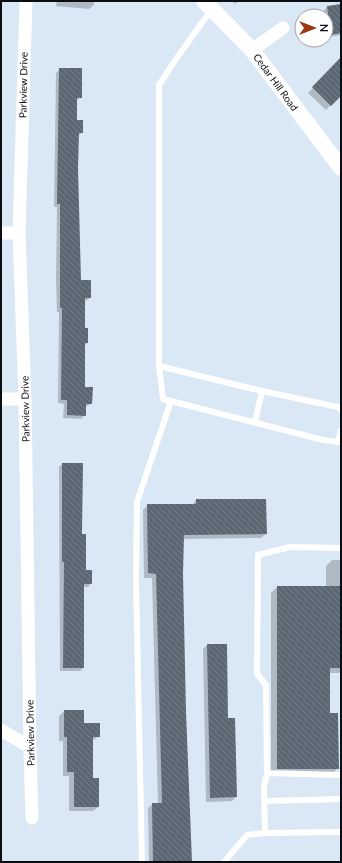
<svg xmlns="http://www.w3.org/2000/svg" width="342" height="863" viewBox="0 0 342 863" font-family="Lato,sans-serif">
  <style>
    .shadow { fill: #0003 }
    .building { fill: url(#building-back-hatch) }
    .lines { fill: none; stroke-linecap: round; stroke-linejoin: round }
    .service { stroke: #fff; stroke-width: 6 }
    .minor { stroke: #fff; stroke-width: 13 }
    .tertiary { stroke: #fff; stroke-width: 16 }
    .labels { text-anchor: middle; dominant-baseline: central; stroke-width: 3.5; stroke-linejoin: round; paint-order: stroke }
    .street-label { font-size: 10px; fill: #0a0e13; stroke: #fff }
  </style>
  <defs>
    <pattern id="building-back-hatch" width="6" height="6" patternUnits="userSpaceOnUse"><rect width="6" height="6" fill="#5b6773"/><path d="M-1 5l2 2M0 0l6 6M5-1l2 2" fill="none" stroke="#767f88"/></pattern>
  </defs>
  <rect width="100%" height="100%" fill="#dae8f5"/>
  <path class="shadow" d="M57,1H94V5L89,9L56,6Z
    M233,1H240L234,4Z
    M341,5V35L329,37L324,10L327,7Z
    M338,62L341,65V94L326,110L308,93Z
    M60,69L81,97L76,101V120L82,132L78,136L77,168L80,281L90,298L84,302V329L87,343L84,346V388L91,404L85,407V415L81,419L63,418L64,404L58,403L59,312H57L56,278L57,207H54L56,73Z
    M62,464L80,535L85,571L91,583L88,587H83V668L80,671H60L59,467Z
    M196,500L266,534L261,538L183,539L182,574L185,712L191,862H149L148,808L153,804H158L152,578H144L143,510L148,505H192Z
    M332,560H341V673H329V714L338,768L331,775L271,774V593L277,587H326V566Z
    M207,645L227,719L236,797L232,801L206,802L203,649Z
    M64,711L99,736L92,741V779L98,807L93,811H69V776H63V741H59V716Z"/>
  <path class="building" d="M341,4V33L331,35L327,6Z
    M341,57V96L331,106L312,87Z
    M59,68H82V98H77V120H83V133H79L78,168L81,280H91V298H85V328H88V343H85V387H93L92,404H86V416L67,415V400H61L62,308H60V204H57Z
    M62,463H83L82,534H86V570H92V584H84V668H63L64,562H62Z
    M196,499H266L267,534L184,535L183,574L186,712L192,862H153L152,803H162L156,574L148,573L147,504H196Z
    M277,586H341V668H330V713H338L339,769H277Z
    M207,644H227L228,718H235L237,797L210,798Z
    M64,710H84V723H100V737H93V778H99V807H74V772H67V737H64Z"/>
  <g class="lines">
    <path class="service" d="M211,10L176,59L159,85V366L163,399L323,440L338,442L341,430
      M159,366L262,391L338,407L341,410
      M255,422L262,391
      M341,548L290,547L258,555L257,674L266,685L267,773L341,775
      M267,773L264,787L265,833L341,832
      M264,801L341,799
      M142,862L136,580L137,502L171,401
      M224,862L247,835L265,833"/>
    <path class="minor" d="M26,1L19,233L25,399L30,747L32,818
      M252,50L283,28
      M1,233H19
      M1,399H25
      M1,730L30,747"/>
    <path class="tertiary" d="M204,1L252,50L341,168"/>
  </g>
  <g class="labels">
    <g class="street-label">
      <text transform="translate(276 82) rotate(54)">Cedar Hill Road</text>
      <text transform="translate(23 85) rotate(-89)">Parkview Drive</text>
      <text transform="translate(25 409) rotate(-91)">Parkview Drive</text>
      <text transform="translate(30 733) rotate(-91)">Parkview Drive</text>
    </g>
  </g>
  <rect width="342" height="863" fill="none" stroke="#0a0e13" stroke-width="4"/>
  <g transform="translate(314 28) rotate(90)"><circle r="19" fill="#ffffff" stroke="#9d9fa1"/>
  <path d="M0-3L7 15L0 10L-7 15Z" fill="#9e3716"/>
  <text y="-6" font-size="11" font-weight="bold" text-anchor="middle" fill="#0a0e13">N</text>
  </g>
</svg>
